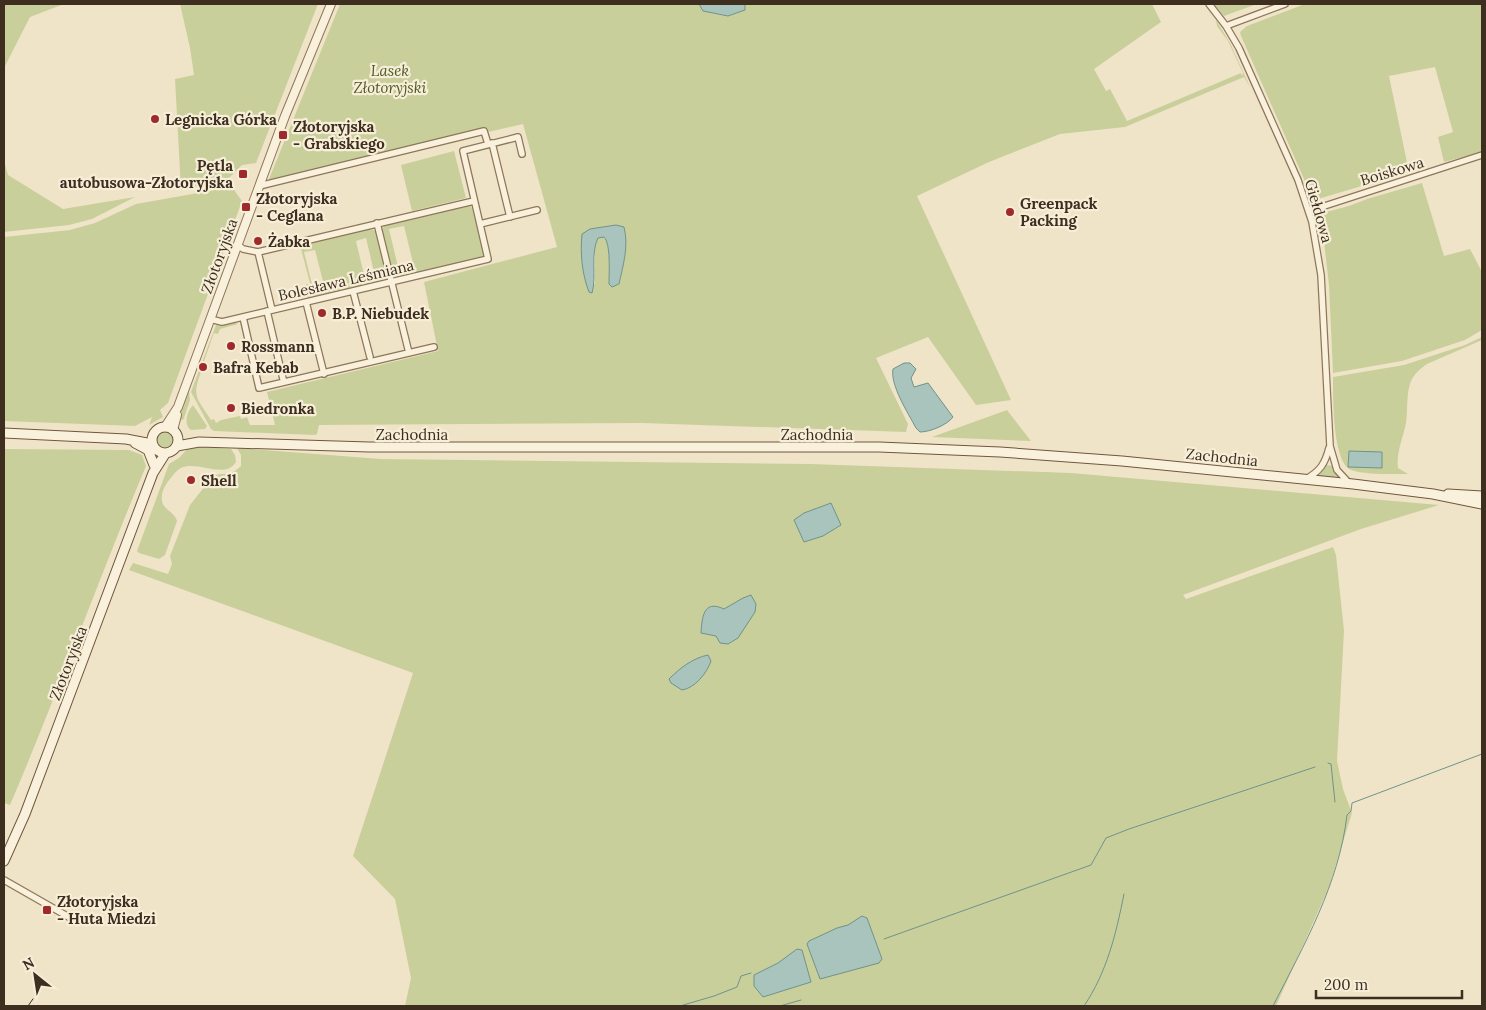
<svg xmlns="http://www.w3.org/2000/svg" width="1486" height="1010" viewBox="0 0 1486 1010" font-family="Lora,serif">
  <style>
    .green { fill: #c9cf9b; fill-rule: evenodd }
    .water { fill: #a9c4bc; stroke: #6f938a }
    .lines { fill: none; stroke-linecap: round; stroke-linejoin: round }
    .stream { stroke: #6f938a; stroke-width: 1 }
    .minor-casing { stroke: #8d765c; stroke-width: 8 }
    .tertiary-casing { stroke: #8d765c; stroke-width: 10 }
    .secondary-casing { stroke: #6f573f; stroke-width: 11 }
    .minor { stroke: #faf1dc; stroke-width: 5.5 }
    .tertiary { stroke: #faf1dc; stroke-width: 8 }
    .secondary { stroke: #faf1dc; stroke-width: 9 }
    .rail { stroke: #3d2e20; stroke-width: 1; stroke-dasharray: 9 9; stroke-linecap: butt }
    .poi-dot { fill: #9e2a2b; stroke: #f7eed8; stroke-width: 2 }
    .labels { text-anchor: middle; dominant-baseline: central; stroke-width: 4.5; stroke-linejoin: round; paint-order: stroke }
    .park-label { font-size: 15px; font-style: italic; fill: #4d5a26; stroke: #f7eed8 }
    .poi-label { font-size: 15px; font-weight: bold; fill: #3d2e20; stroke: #f7eed8; text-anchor: start }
    .street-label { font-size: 15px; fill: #3d2e20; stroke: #f7eed8 }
  </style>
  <rect width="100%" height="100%" fill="#f0e4c8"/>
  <path class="green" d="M4,4H64L30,17L4,68Z
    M180,4H318L256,163L242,165L227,180L181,190L175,79L194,75L190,48Z
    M340,4H699L703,11L745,10V4H1152L1161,22L1094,69L1106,91L1110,89L1127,121L1241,73L1242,76L1243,73L1228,41L1217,26L1216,20L1230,43L1250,87L1244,77L1125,127L1060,134L989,162L917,196L1011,400L976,405L928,337L876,358L908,424L906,432L642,423L319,425L317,434L315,435L214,431L211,429L191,392L216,325L222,326L234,322L238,324L220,329L218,334L214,333L203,364L206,365L205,369H202C192,396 195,396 211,420L214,419L216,423L221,420L240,416L241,419L247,417L250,425H275L267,392L438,351L424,282L557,247L523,124L390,154L267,184ZM624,227C629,247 623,265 619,285L609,284C609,273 611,244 604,237L598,238L595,244V284L585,281L581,242Z
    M1214,4H1257L1224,16Z
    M1305,4H1482V152L1444,162L1438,137L1453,132L1435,67L1389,76L1409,172L1318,199L1311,195L1241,36L1240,32L1247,26Z
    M454,151L466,198L412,211L401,165Z
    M4,161L8,175L63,209L135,197L92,219L69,225L4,232Z
    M1422,183L1444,256L1470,249L1482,272V330L1465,340L1402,361L1333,373L1329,285L1324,242L1319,220L1321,215L1326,212L1349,206L1367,199Z
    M232,187L242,201L168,403L160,410L163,417L149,425L152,417L135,426L4,421V237L70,230L95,223L136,204Z
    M469,205L472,208L484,254L482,257L394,278L382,230L384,226ZM404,226L413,263L398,267L389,229Z
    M367,229L378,231L389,277L384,281L309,299L305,297V295L308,293L306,284H308L310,296L313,295L300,245ZM366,238L375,276L365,279L356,241ZM315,250L325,289L314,292L304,252Z
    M213,325L189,391L190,400L184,418L183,420L178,419L185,396Z
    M1482,337V340L1427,364C1420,369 1415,373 1411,381C1406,394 1408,409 1406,423C1403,438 1396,453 1398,468L1408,474C1392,474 1366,475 1351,470C1332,462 1333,395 1333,377L1404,365L1465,345Z
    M193,405L207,426L205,429L191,430C183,425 187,411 193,405Z
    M1007,410L1031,441L932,437Z
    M156 440a9 9 0 1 1 18 0a9 9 0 1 1-18 0Z
    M190,446L231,449L235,455L236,462C225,480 197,460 181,468C177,470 173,475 170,479C165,485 161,492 162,500C162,509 175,512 177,521L165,555L159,559L139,553L137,551L169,464L179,458Z
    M237,448L381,459L811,464L1071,473L1439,505L1361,529L1183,595L1186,599L1333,547L1336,555L1344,631L1337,761L1343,789L1352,813L1329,887L1276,1006H405L411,978L395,899L353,856L413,673L129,570L133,563L168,574L172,564L170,556L190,505L213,476C225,471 228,478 241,466V455Z
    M4,449L129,450L142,455L146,466C99,578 58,693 10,805L4,803Z
    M1326,465L1333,466L1342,479L1315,477L1321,472Z"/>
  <path class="water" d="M699,4H745V10L728,16L703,11Z
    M616,225L624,227C629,247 623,265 619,284L612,287L609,284C609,273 611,244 604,237L598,238C590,254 597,276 592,293L589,292C582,274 580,253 582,234L590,229Z
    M904,363H910L916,369L911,378L914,387L928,383L953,417C947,425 930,432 920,432L916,428C908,413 890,385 893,369Z
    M1349,451L1382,452V468L1348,467Z
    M831,503L841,525L823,536L804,542L794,520L804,513Z
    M751,595L756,604L755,612L738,638L728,644L720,643L716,636L701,633C702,618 703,599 724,609L743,598Z
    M708,655L711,661C707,673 695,688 682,690L671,683L669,679C680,668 693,658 708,655Z
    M862,916L867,918L882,959L879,963L820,979L807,944L809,941L837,928L848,925Z
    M797,949L802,950L811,982L763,997L754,986V975L778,963Z"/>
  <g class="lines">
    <path class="stream" d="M1328,763L1331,764L1335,802
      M884,939L1091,865L1106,838L1129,829L1315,767
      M680,1006L714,996L737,987L741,976L751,973
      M780,1006L801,1000
      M1084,1006C1107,972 1116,934 1124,894
      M1273,1006C1304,945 1339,884 1347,815L1351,811L1352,803L1482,754"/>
    <defs>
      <path id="minor" d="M1209,4L1226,26L1239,48L1298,180L1312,222L1321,275L1330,446L1337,470L1349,483
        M1226,26L1285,4
        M492,143L510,217
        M259,186L484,131L488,144
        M1309,211L1482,155
        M377,223L409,353
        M480,224L537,210
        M238,245L243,249L258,252L474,201
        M258,252L272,310
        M353,291L370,357
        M306,302L324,374
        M267,311L283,379
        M243,317L259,388L434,347
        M210,319L222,322L488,259L463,151L518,137L522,154
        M1306,479C1320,471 1325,464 1329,448
        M4,880L74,920"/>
      <path id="tertiary" d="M165,427L178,407L285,116L331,4
        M173,430L177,415"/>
      <path id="secondary" d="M152 440a13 13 0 1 1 26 0a13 13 0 1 1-26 0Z
        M4,433L126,439L152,444
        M135,443L148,450L154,465
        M177,446L199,442L369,447H879L1000,452L1122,461L1353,484L1433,494L1482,504
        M1448,494L1482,496
        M4,861L25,814L153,473L165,454"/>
    </defs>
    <use href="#minor" class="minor-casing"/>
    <use href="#tertiary" class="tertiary-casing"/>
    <use href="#secondary" class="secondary-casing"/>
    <use href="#minor" class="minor"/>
    <use href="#tertiary" class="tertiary"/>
    <use href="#secondary" class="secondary"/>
    <path class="rail" d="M28,1006L35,996"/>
  </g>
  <g class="poi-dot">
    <circle cx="155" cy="119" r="5"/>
    <rect x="278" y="130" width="10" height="10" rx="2.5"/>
    <rect x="238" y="169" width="10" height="10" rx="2.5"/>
    <rect x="241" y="202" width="10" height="10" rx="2.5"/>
    <circle cx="1010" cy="212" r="5"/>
    <circle cx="258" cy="241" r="5"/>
    <circle cx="322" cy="313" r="5"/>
    <circle cx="231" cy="346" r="5"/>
    <circle cx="203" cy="367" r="5"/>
    <circle cx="231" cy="408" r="5"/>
    <circle cx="191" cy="480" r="5"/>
    <rect x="42" y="905" width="10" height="10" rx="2.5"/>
  </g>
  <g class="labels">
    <g class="park-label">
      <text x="390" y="70">Lasek<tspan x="390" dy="17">Złotoryjski</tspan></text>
    </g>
    <g class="poi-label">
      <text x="165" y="119">Legnicka Górka</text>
      <text x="293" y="126">Złotoryjska<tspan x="293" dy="17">- Grabskiego</tspan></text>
      <text x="233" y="165" text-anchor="end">Pętla<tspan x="233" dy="17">autobusowa-Złotoryjska</tspan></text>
      <text x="256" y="198">Złotoryjska<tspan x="256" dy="17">- Ceglana</tspan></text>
      <text x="1020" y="203">Greenpack<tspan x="1020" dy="17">Packing</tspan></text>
      <text x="268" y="241">Żabka</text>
      <text x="332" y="313">B.P. Niebudek</text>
      <text x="241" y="346">Rossmann</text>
      <text x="213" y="367">Bafra Kebab</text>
      <text x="241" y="408">Biedronka</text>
      <text x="201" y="480">Shell</text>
      <text x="57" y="901">Złotoryjska<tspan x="57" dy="17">- Huta Miedzi</tspan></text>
    </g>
    <g class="street-label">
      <text transform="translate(1392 171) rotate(-17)">Boiskowa</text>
      <text transform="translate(1319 211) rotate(74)">Giełdowa</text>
      <text transform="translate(219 256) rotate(-70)">Złotoryjska</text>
      <text transform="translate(346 280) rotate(-13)">Bolesława Leśmiana</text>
      <text x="412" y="434">Zachodnia</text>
      <text x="817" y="434">Zachodnia</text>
      <text transform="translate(1222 457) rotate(6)">Zachodnia</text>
      <text transform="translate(68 663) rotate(-69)">Złotoryjska</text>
    </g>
  </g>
  <rect width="1486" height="1010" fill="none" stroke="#3d2e20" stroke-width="10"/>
  <g transform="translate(35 975) rotate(330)" stroke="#f7eed8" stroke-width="4" paint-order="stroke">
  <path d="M0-4L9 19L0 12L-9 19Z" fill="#3d2e20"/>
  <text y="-8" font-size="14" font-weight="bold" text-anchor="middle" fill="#3d2e20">N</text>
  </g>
  <path d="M1316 990v8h146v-8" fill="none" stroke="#3d2e20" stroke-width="2.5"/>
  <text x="1324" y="990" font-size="15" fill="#3d2e20" stroke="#f7eed8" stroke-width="4" paint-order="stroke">200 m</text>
</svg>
